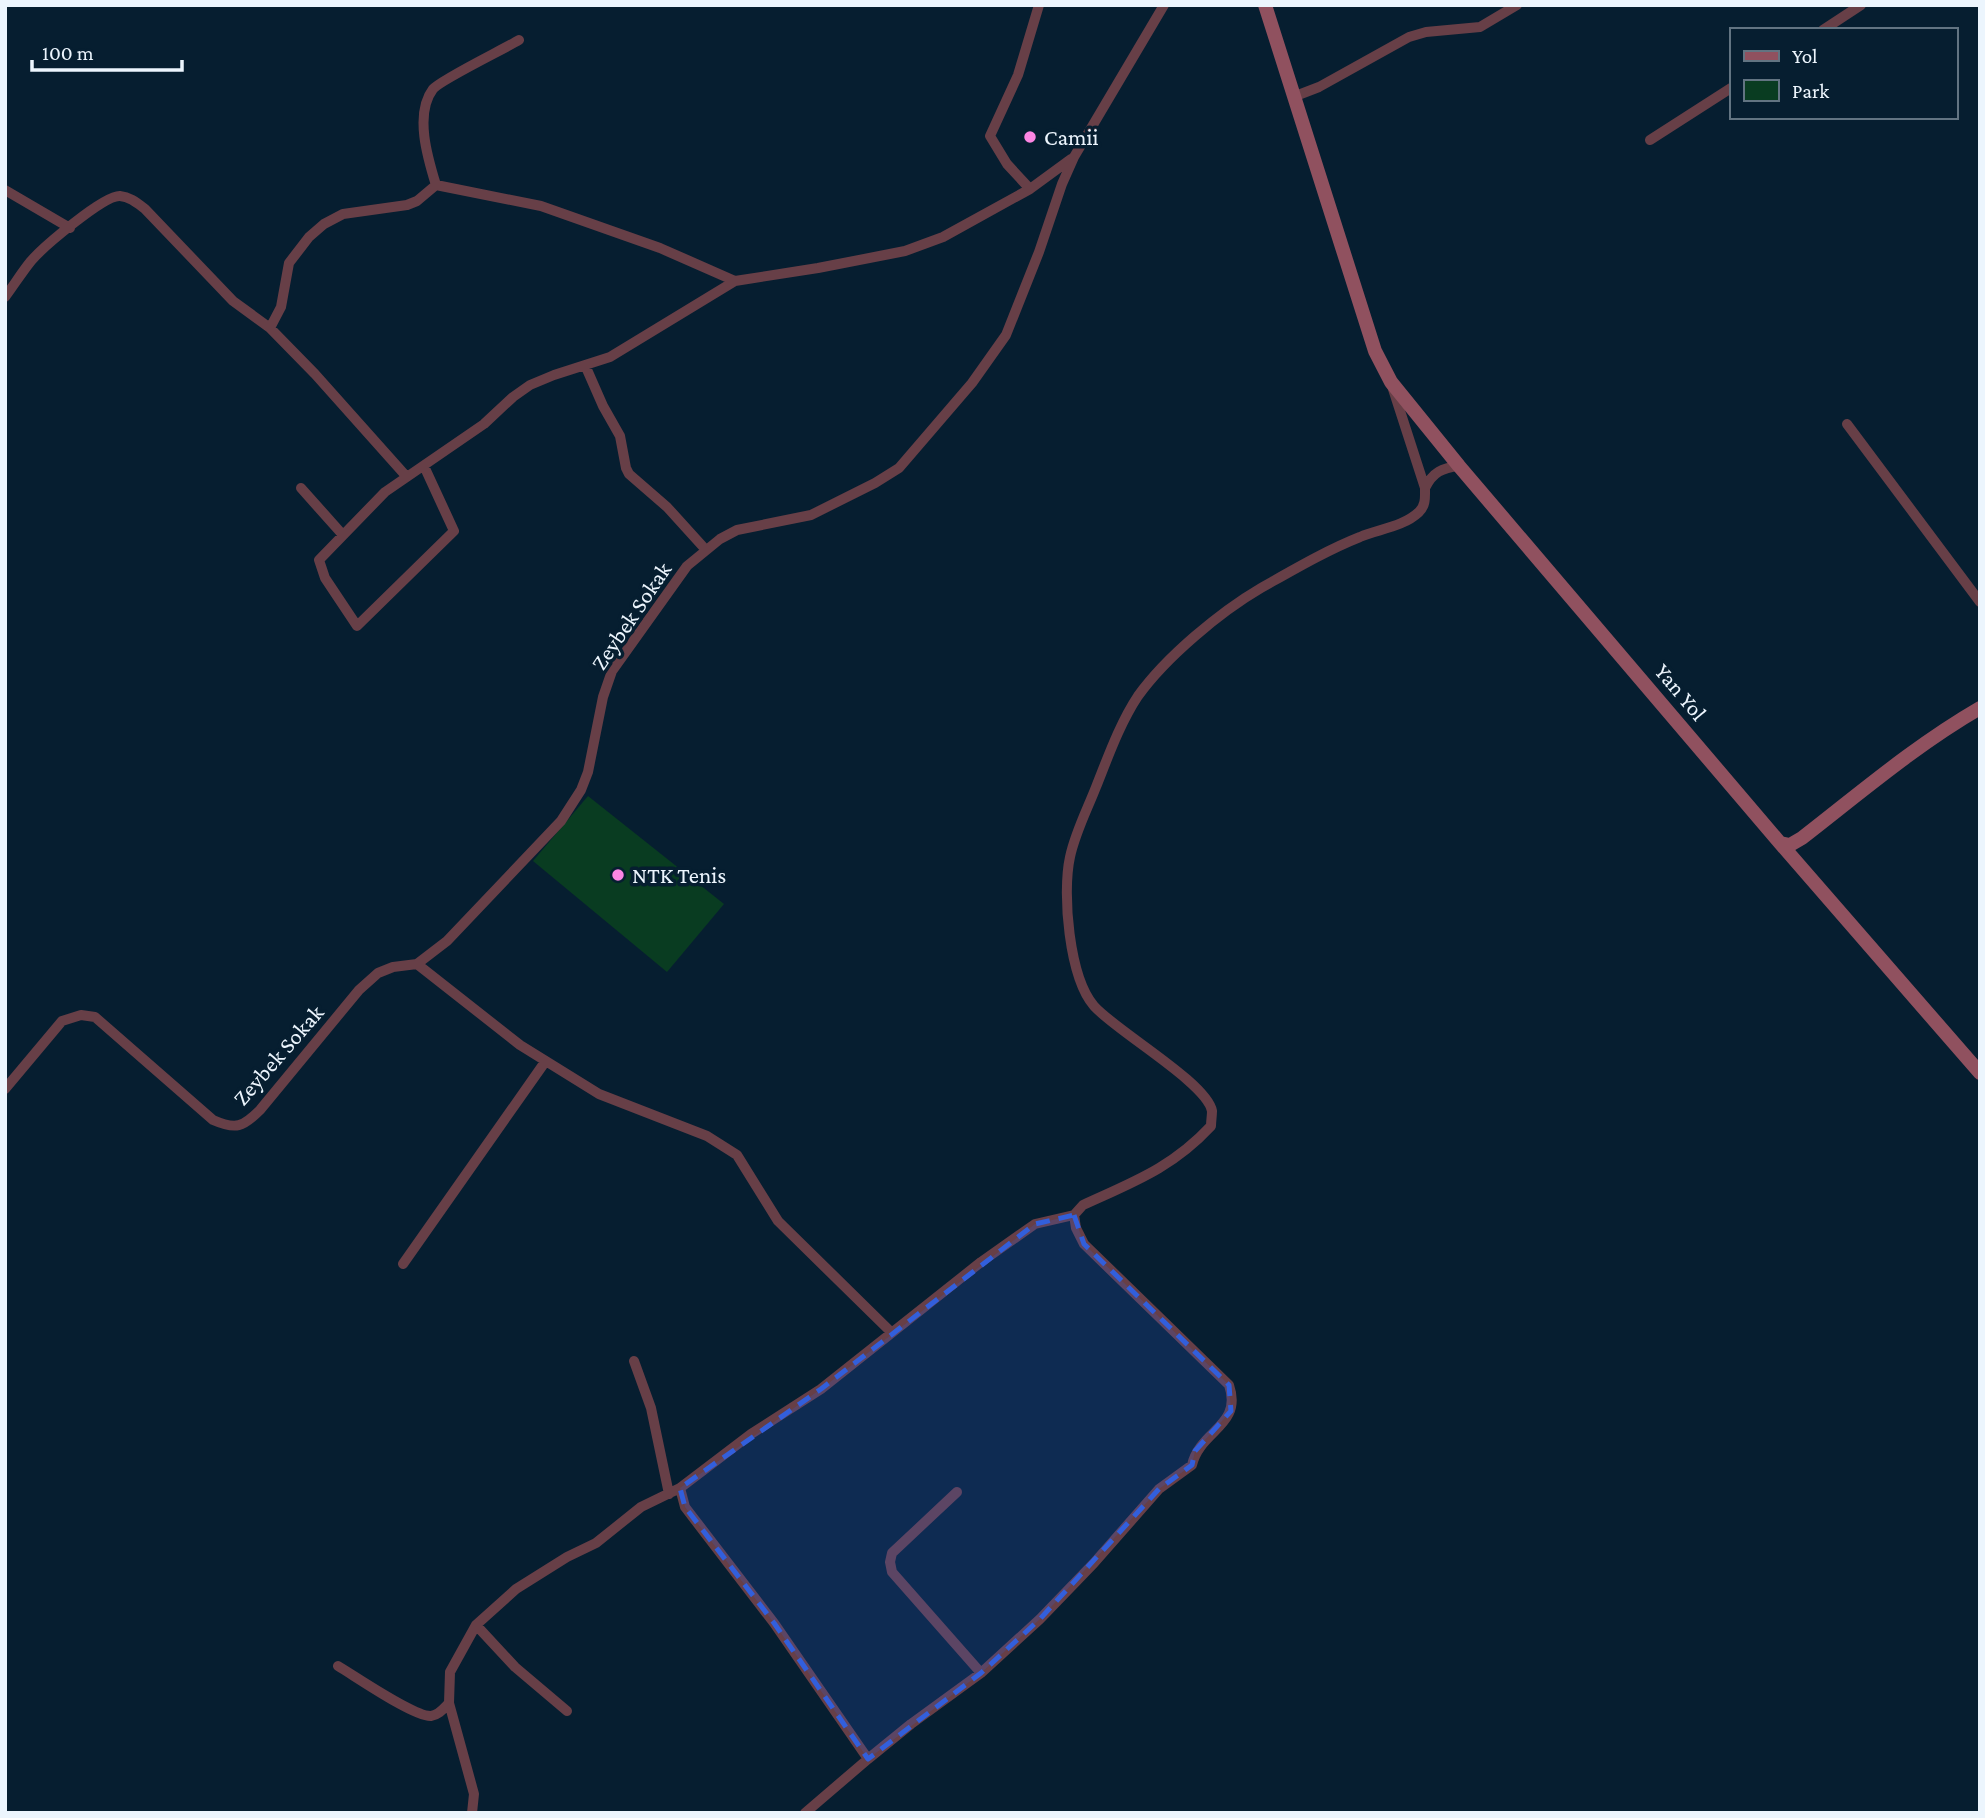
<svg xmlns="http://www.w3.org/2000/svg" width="1985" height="1818" viewBox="0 0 1985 1818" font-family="'Crimson Pro',serif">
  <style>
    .green { fill: #093c21 }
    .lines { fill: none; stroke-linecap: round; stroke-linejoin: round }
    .street { stroke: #673f47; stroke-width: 10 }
    .secondary { stroke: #90515f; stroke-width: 14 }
    .marked { fill: #325fdc; fill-opacity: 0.2; stroke: #325fdc; stroke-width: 5; stroke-dasharray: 14 9; stroke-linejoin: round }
    .poi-dot { fill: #fc86e3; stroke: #061e30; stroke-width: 2.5 }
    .labels { text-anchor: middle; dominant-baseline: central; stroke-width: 7; stroke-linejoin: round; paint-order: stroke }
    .poi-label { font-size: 23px; fill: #ecf5fd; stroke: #061e30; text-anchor: start }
    .street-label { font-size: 23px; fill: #ecf5fd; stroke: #061e30 }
  </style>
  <rect width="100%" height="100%" fill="#061e30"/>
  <path class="green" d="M588,796L724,904L667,972L533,861Z"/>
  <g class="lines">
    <path class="street" d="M1823,30L1861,5
      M1293,97L1319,87L1409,37L1426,32L1480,27L1517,5
      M1650,140L1731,88
      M436,185C428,159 414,114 433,89C440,80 504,49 519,40
      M1030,189L1007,164L990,136L1018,75L1039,5
      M5,190L70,228
      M5,297C14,285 22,272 31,261C43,247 104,195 120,196C130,197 137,203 145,209L233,301L270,328L315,374L406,476
      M270,328L281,307L289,263L309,237L324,224L343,214L407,205L417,201L436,185L541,206L660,248L735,281L818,268L905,251L943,237L1030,189L1071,159
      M585,365L603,406L620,436L626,468L629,474L667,507L706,550
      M1847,424L1980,602
      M424,466L454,531L357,626L325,578L319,560L385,492L484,424L513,397L530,385L554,375L610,357L735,281
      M301,488L342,534
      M1425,488C1433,472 1442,468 1459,466
      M417,964L520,1045L599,1094L707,1136L737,1155L778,1221L891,1332
      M5,1089L62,1021L81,1015L95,1017L213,1120C236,1130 243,1127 260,1110L359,990L378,973L393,967L417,964L447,941L561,821L581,790L588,772L603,697L612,671L687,566L720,539L737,530L811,515L875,483L899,468L972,383L1006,335L1039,252L1062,184L1074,157L1164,5
      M403,1264L545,1062
      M634,1361L651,1408L669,1494
      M957,1492L892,1553L890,1562L892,1572L981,1673
      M476,1625L515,1667L567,1711
      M338,1666C355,1676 414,1717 431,1716C439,1715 444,1708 449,1703
      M868,1759L911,1724L981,1673L1040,1619L1094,1563L1159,1489L1192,1465C1200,1430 1243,1426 1229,1385L1084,1244L1076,1228L1074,1215L1083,1205C1133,1182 1172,1168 1211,1126C1211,1122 1212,1115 1212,1111C1207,1083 1116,1031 1094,1006C1069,977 1062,893 1070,857C1075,833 1087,810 1096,787C1108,757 1120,723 1138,696C1166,657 1220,612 1261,588C1293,570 1327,550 1360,537C1379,529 1403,527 1419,512C1426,505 1425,497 1425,488L1392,386
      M472,1813L474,1794L449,1703L450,1672L476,1625L516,1589L567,1557L596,1543L641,1507L680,1488
      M805,1813L868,1759L774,1623L685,1507L680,1488L751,1434L821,1389L981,1262L1035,1224L1074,1215"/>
    <path class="secondary" d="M1265,5L1375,351L1391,382L1459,466L1780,843L1790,845L1802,838C1860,793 1916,745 1980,708
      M1780,843L1980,1073"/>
  </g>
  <path class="marked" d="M1074,1215L1084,1244L1229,1385L1231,1411L1195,1451L1192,1465L1159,1489L1040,1619L981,1673L868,1759L774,1623L685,1507L680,1488L821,1389L1035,1224Z"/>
  <g class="poi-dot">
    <circle cx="1030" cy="137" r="7"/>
    <circle cx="618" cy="875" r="7"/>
  </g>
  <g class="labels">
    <g class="poi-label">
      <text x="1044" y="137">Camii</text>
      <text x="632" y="875">NTK Tenis</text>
    </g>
    <g class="street-label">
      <text transform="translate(631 616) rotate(-56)">Zeybek Sokak</text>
      <text transform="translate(1681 692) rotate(50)">Yan Yol</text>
      <text transform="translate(278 1055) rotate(-49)">Zeybek Sokak</text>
    </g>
  </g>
  <rect width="1985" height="1818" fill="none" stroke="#ecf5fd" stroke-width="14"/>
  <rect x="1730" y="28" width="228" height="91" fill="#061e30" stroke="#627482" stroke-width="2"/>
  <rect x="1744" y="51" width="35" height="10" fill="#90515f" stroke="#627482" stroke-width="2"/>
  <text x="1792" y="63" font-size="21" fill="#ecf5fd">Yol</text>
  <rect x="1744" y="80" width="35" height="21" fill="#093c21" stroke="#627482" stroke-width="2"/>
  <text x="1792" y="98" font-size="21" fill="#ecf5fd">Park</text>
  <path d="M32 60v10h150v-10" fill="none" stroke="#ecf5fd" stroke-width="3.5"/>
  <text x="42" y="60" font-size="21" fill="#ecf5fd" stroke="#061e30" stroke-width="5" paint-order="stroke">100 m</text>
</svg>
